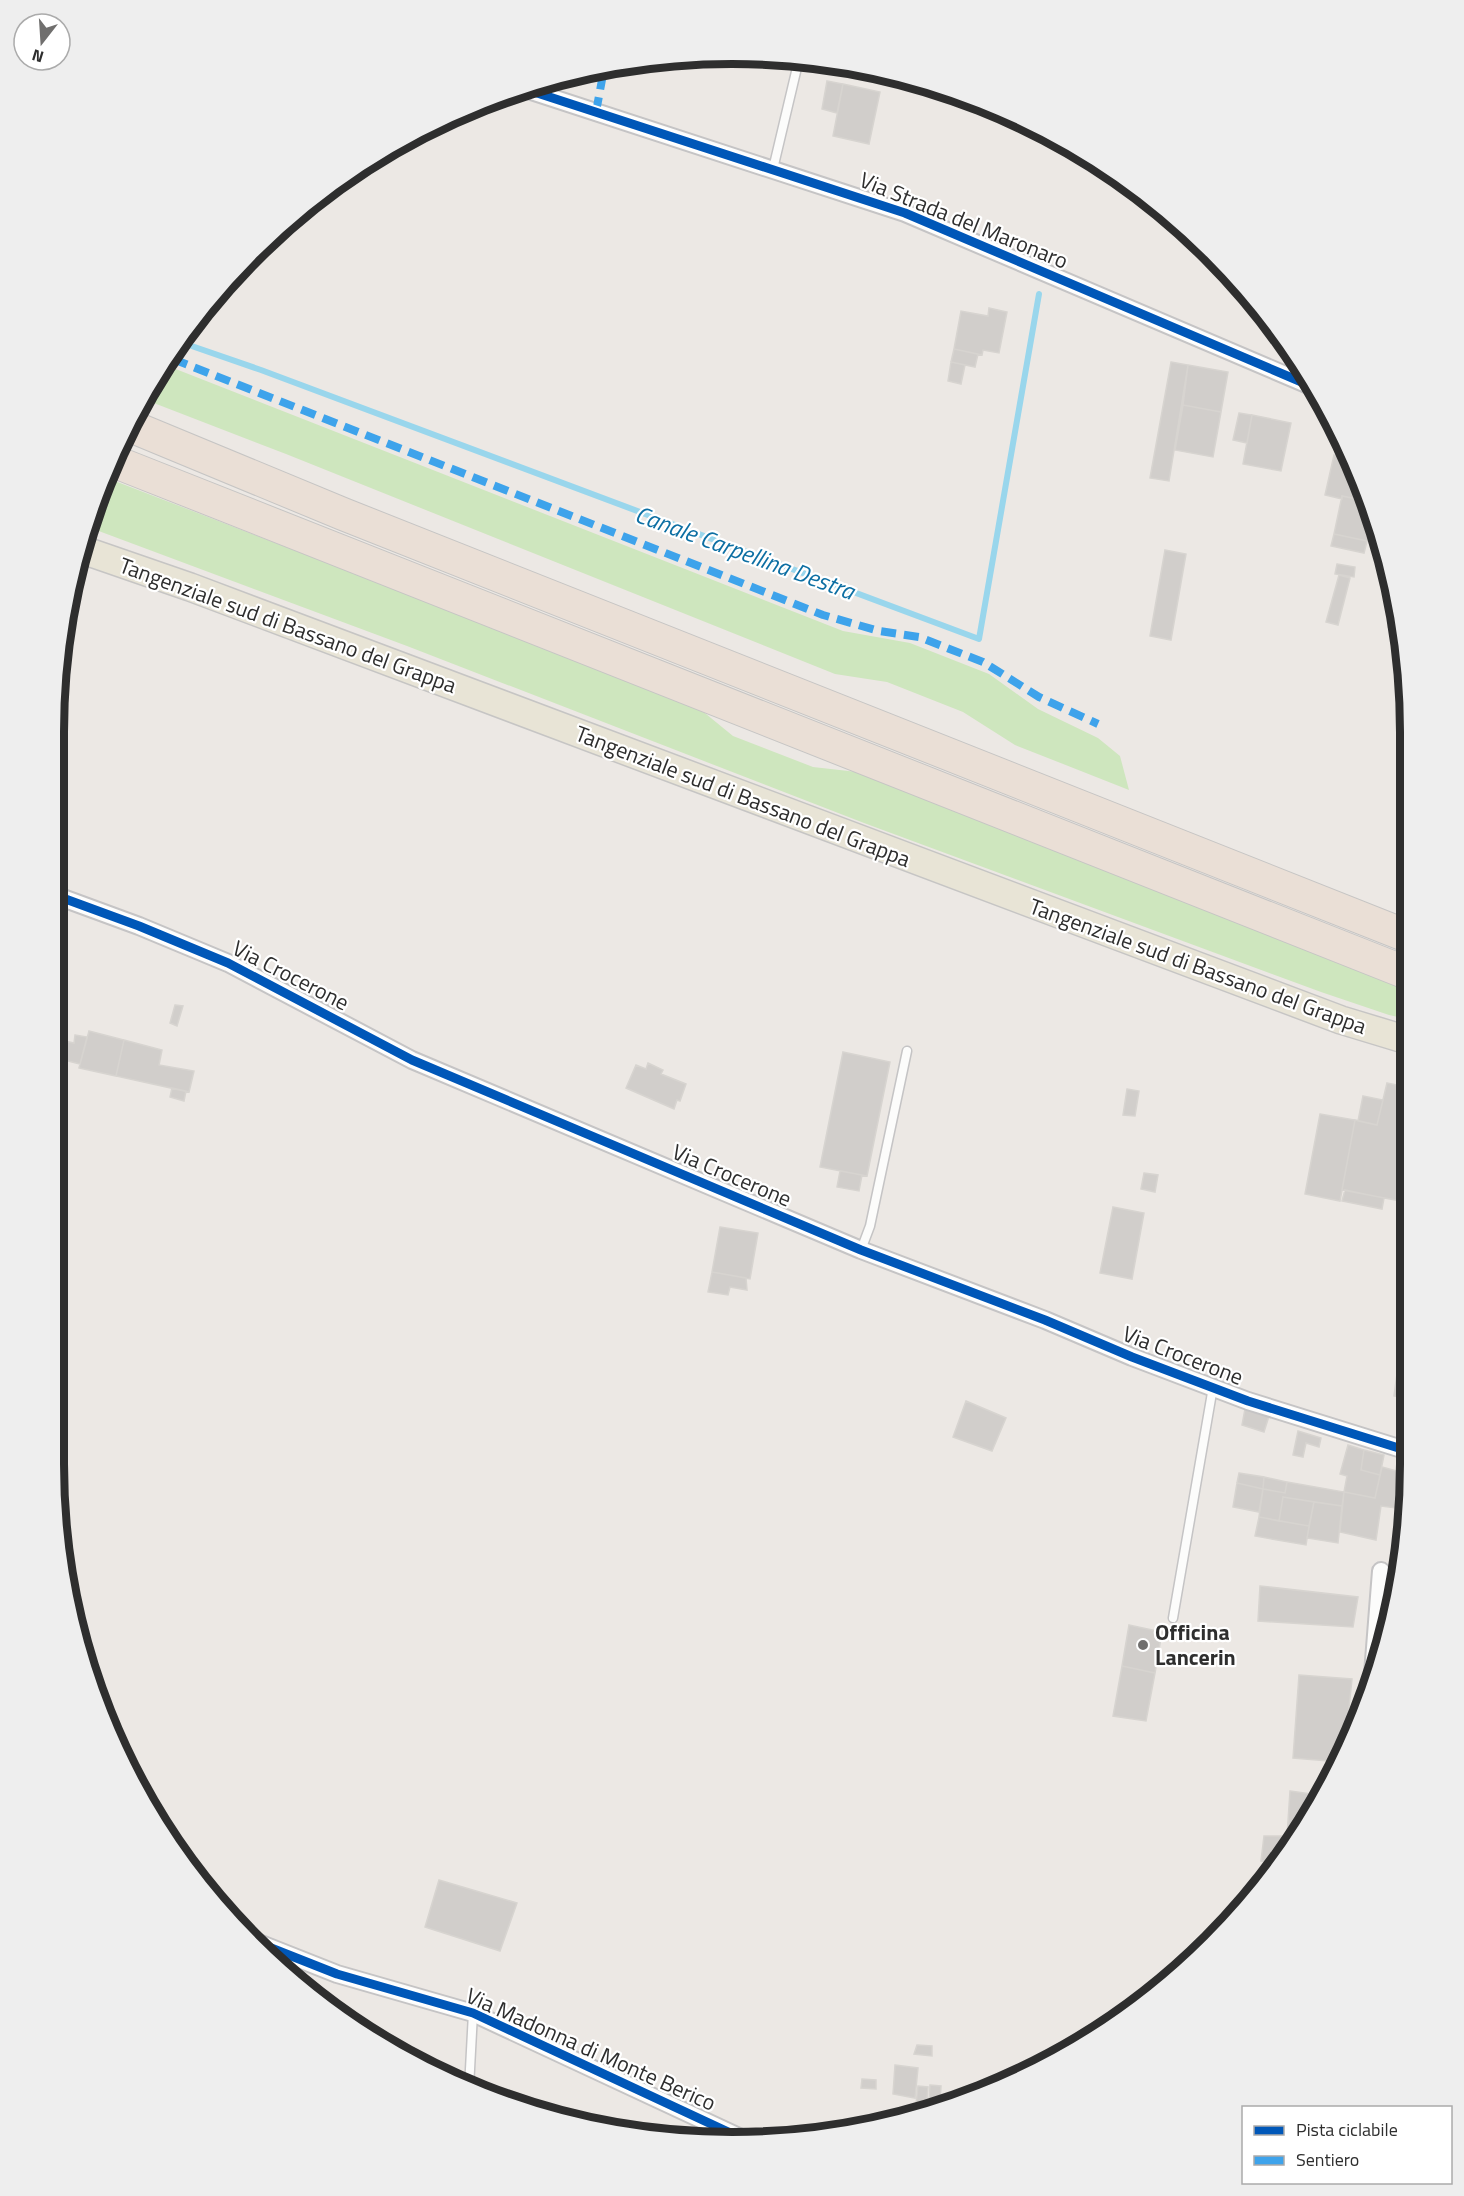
<svg xmlns="http://www.w3.org/2000/svg" width="1464" height="2196" viewBox="0 0 1464 2196" font-family="'Titillium Web',sans-serif">
  <style>
    .green { fill: #cee6be }
    .lines { fill: none; stroke-linecap: round; stroke-linejoin: round }
    .stream { stroke: #99d6ec; stroke-width: 6 }
    .building { fill: #d1cecb; stroke: #d7d4d0; stroke-width: 1.5 }
    .service-casing { stroke: #c5c4c5; stroke-width: 11 }
    .minor-casing { stroke: #c5c4c5; stroke-width: 20 }
    .primary-casing { stroke: #c6c5c4; stroke-width: 30 }
    .motorway-casing { stroke: #c6c5c4; stroke-width: 34 }
    .service { stroke: #fcfcfb; stroke-width: 8 }
    .minor { stroke: #fcfcfb; stroke-width: 16 }
    .primary { stroke: #e8e4d6; stroke-width: 27 }
    .motorway { stroke: #eadfd6; stroke-width: 32 }
    .quiet { stroke: #3ea3eb; stroke-width: 8; stroke-dasharray: 15 8; stroke-linecap: butt }
    .cycleway-casing { stroke: #fff; stroke-width: 13 }
    .cycleway { stroke: #0057b8; stroke-width: 9 }
    .poi-dot { fill: #706f6e; stroke: #fff; stroke-width: 2 }
    .labels { text-anchor: middle; dominant-baseline: central; stroke-width: 4.5; stroke-linejoin: round; paint-order: stroke }
    .street-label { font-size: 22px; fill: #2e2e2e; stroke: #fff }
    .poi-label { font-size: 22px; font-weight: bold; fill: #2e2e2e; stroke: #fff; text-anchor: start }
    .water-label { font-size: 24px; font-style: italic; fill: #0d6fa3; stroke: #fff }
    .rim { fill: none; stroke: #2e2e2e; stroke-width: 8 }
  </style>
  <rect width="100%" height="100%" fill="#ece8e4"/>
  <path class="green" d="M168,366L843,631L910,643L989,674L1038,709L1098,738L1120,756L1129,790L1015,745L963,712L887,682L835,674L286,454L146,400Z
    M107,478L695,705L733,736L813,767L866,773L1407,989V1019L1389,1015L1321,992L864,823L407,646L88,527Z"/>
  <g class="lines">
    <path class="stream" d="M183,343L261,370L979,639L1039,294"/>
  </g>
  <path class="building" d="M827,81L843,84L837,113L822,109Z
    M843,84L880,92L869,144L833,136Z
    M989,308L1007,312L999,353L983,350L982,355L954,349L961,311L988,316Z
    M954,349L978,354L975,367L951,362Z
    M951,362L965,365L961,384L948,381Z
    M1171,362L1188,365L1169,481L1150,478Z
    M1188,365L1228,372L1221,412L1183,405Z
    M1183,405L1221,412L1213,457L1175,450Z
    M1239,413L1252,415L1247,443L1233,440Z
    M1252,415L1291,423L1281,471L1243,464Z
    M1334,455L1350,459L1360,486L1357,499L1342,496V499L1325,495Z
    M1342,496L1366,501L1375,526L1372,542L1334,534Z
    M1334,534L1367,541L1364,553L1331,546Z
    M1165,550L1186,554L1171,640L1150,636Z
    M1337,564L1355,567L1354,577L1335,574Z
    M1339,575L1350,578L1338,625L1326,622Z
    M1391,610L1396,611L1399,628L1388,627Z
    M175,1005L183,1006L177,1026L170,1023Z
    M89,1031L124,1040L116,1076L79,1068Z
    M75,1035L87,1037L80,1064L60,1059V1040L74,1043Z
    M124,1040L162,1050L159,1065L194,1071L189,1092L116,1076Z
    M843,1052L890,1062L867,1176L820,1167Z
    M648,1063L663,1070L661,1074L686,1084L680,1101L677,1100L674,1109L626,1088L636,1065L646,1069Z
    M1387,1083L1407,1087L1406,1202L1342,1190L1355,1120L1377,1125Z
    M172,1088L186,1091L184,1101L170,1097Z
    M1127,1089L1139,1091L1135,1116L1123,1115Z
    M1363,1096L1383,1100L1377,1125L1358,1121Z
    M1320,1114L1355,1120L1340,1201L1305,1194Z
    M840,1171L862,1175L859,1191L837,1187Z
    M1144,1173L1158,1175L1155,1192L1141,1189Z
    M1345,1190L1384,1198L1382,1209L1342,1201Z
    M1113,1207L1144,1213L1132,1279L1100,1273Z
    M720,1227L758,1233L750,1279L712,1272Z
    M712,1272L746,1278L747,1290L730,1287L728,1295L708,1292Z
    M1401,1345H1405V1398L1394,1396Z
    M966,1401L1006,1418L992,1451L953,1437Z
    M1245,1409L1269,1416L1264,1432L1242,1425Z
    M1298,1431L1321,1438L1319,1447L1306,1443L1303,1457L1293,1455Z
    M1348,1445L1364,1450L1361,1470L1380,1475L1375,1498L1344,1492L1347,1476L1340,1474Z
    M1364,1450L1384,1455L1380,1475L1361,1470Z
    M1382,1467L1404,1473L1396,1508L1381,1506L1376,1540L1340,1532L1344,1492L1375,1498Z
    M1239,1473L1264,1477L1263,1489L1237,1483Z
    M1264,1477L1287,1482L1285,1493L1263,1489Z
    M1287,1482L1344,1492L1342,1506L1283,1497L1279,1521L1259,1517L1263,1489L1285,1493Z
    M1237,1483L1263,1489L1259,1512L1233,1507Z
    M1283,1497L1314,1502L1309,1526L1279,1521Z
    M1314,1502L1342,1506L1338,1543L1307,1538Z
    M1259,1517L1309,1526L1306,1545L1255,1536Z
    M1260,1586L1358,1597L1353,1627L1258,1621Z
    M1129,1625L1162,1632L1155,1673L1122,1666Z
    M1122,1666L1155,1673L1146,1721L1113,1716Z
    M1299,1675L1352,1679L1344,1755L1341,1762L1293,1758Z
    M1290,1791L1319,1795L1274,1863L1261,1861L1264,1836H1287Z
    M439,1880L517,1903L500,1951L425,1927Z
    M917,2045L932,2046V2056L914,2054Z
    M895,2065L918,2068L915,2098L893,2094Z
    M862,2079L876,2080V2089L861,2088Z
    M930,2085L941,2086L940,2102L929,2101Z
    M918,2086L928,2087L926,2110L915,2113Z"/>
  <g class="lines">
    <defs>
      <path id="service" d="M773,169L799,59
        M861,1250L870,1226L907,1051
        M1173,1618L1213,1387
        M469,2088L473,2013"/>
      <path id="minor" d="M525,89L905,213L1311,386
        M60,897L139,926L228,963L412,1060L861,1250L1045,1320L1132,1357L1248,1401L1405,1450
        M1372,1686L1381,1571
        M256,1942L337,1974L473,2013L739,2137"/>
      <path id="primary" d="M80,549L190,587L1341,1020L1407,1040"/>
      <path id="motorway" d="M128,425L343,514L1407,936
        M113,461L1407,973"/>
    </defs>
    <use href="#service" class="service-casing"/>
    <use href="#minor" class="minor-casing"/>
    <use href="#primary" class="primary-casing"/>
    <use href="#motorway" class="motorway-casing"/>
    <use href="#service" class="service"/>
    <use href="#minor" class="minor"/>
    <use href="#primary" class="primary"/>
    <use href="#motorway" class="motorway"/>
    <path class="quiet" d="M596,112L604,69
      M173,359L823,615L879,631L919,637L983,662L1039,697L1098,724"/>
    <defs>
      <path id="cycleway" d="M525,89L905,213L1311,386
        M60,897L139,926L228,963L412,1060L861,1250L1045,1320L1132,1357L1248,1401L1405,1450
        M256,1942L337,1974L473,2013L739,2137"/>
    </defs>
    <use href="#cycleway" class="cycleway-casing"/>
    <use href="#cycleway" class="cycleway"/>
  </g>
  <circle class="poi-dot" cx="1143" cy="1645" r="6"/>
  <g class="labels">
    <g class="street-label">
      <text transform="translate(964 220) rotate(22)">Via Strada del Maronaro</text>
      <text transform="translate(288 625) rotate(20)">Tangenziale sud di Bassano del Grappa</text>
      <text transform="translate(743 796) rotate(21)">Tangenziale sud di Bassano del Grappa</text>
      <text transform="translate(1198 966) rotate(20)">Tangenziale sud di Bassano del Grappa</text>
      <text transform="translate(291 975) rotate(27)">Via Crocerone</text>
      <text transform="translate(732 1175) rotate(23)">Via Crocerone</text>
      <text transform="translate(1183 1355) rotate(21)">Via Crocerone</text>
      <text transform="translate(591 2049) rotate(24)">Via Madonna di Monte Berico</text>
    </g>
    <g class="poi-label">
      <text x="1155" y="1632">Officina<tspan x="1155" dy="25">Lancerin</tspan></text>
    </g>
    <g class="water-label">
      <text transform="translate(745 552) rotate(20)">Canale Carpellina Destra</text>
    </g>
  </g>
  <path d="M0 0H1464V2196H0ZM732 64H732A668 668 0 0 1 1400 732V1464A668 668 0 0 1 732 2132H732A668 668 0 0 1 64 1464V732A668 668 0 0 1 732 64Z" fill="#eee" fill-rule="evenodd"/>
  <path class="rim" d="M732 64H732A668 668 0 0 1 1400 732V1464A668 668 0 0 1 732 2132H732A668 668 0 0 1 64 1464V732A668 668 0 0 1 732 64Z"/>
  <rect x="1242" y="2106" width="210" height="78" fill="#ffffff" stroke="#ababab" stroke-width="1.5"/>
  <rect x="1254" y="2126" width="30" height="9" fill="#0057b8" stroke="#ababab" stroke-width="1.5"/>
  <text x="1296" y="2136" font-size="18" fill="#2e2e2e">Pista ciclabile</text>
  <rect x="1254" y="2156" width="30" height="9" fill="#3ea3eb" stroke="#ababab" stroke-width="1.5"/>
  <text x="1296" y="2166" font-size="18" fill="#2e2e2e">Sentiero</text>
  <g transform="translate(42 42) rotate(197)"><circle r="28" fill="#ffffff" stroke="#ababab" stroke-width="1.5"/>
  <path d="M0-4.5L10 22L0 15L-10 22Z" fill="#706f6e"/>
  <text y="-9" font-size="16" font-weight="bold" text-anchor="middle" fill="#2e2e2e">N</text>
  </g>
</svg>
